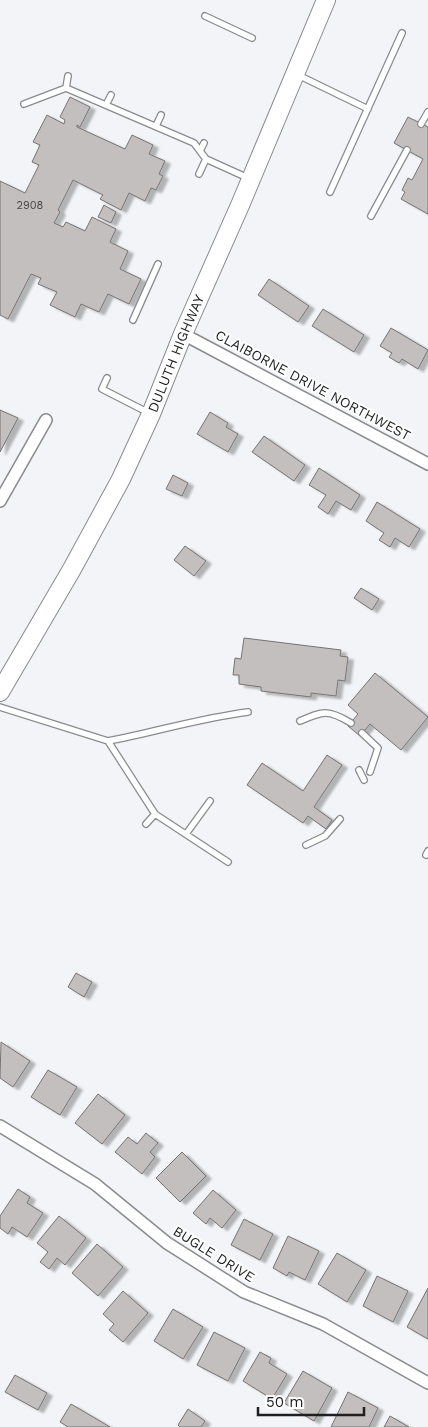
<svg xmlns="http://www.w3.org/2000/svg" width="428" height="1427" viewBox="0 0 428 1427" font-family="'Work Sans',sans-serif">
  <style>
    .building { fill: #c3bfbe; stroke: #777372; filter: url(#shadow) }
    .lines { fill: none; stroke-linecap: round; stroke-linejoin: round }
    .lane-casing { stroke: #898b8e; stroke-width: 8 }
    .street-casing { stroke: #898b8e; stroke-width: 14 }
    .primary-casing { stroke: #898b8e; stroke-width: 20 }
    .lane { stroke: #fff; stroke-width: 5.5 }
    .street { stroke: #fff; stroke-width: 11 }
    .primary { stroke: #fff; stroke-width: 18 }
    .labels { text-anchor: middle; dominant-baseline: central; stroke-width: 4; stroke-linejoin: round; paint-order: stroke }
    .number-label { font-size: 11px; fill: #474748 }
    .street-label { font-size: 14px; fill: #1e1f20; stroke: #fff }
  </style>
  <defs>
    <filter id="shadow"><feDropShadow dx="5.5" dy="3" stdDeviation="1" flood-color="#0004"/></filter>
  </defs>
  <rect width="100%" height="100%" fill="#f2f4f7"/>
  <path class="building" d="M70,97L90,107L80,127L77,125V127L125,149L132,135L153,145L149,154L165,161L159,174L163,176L156,190L151,188L145,201L129,193L121,210L100,199L103,195L73,180L58,210L60,212L54,223L63,227L66,222L85,231L92,217L116,229L110,242L128,251L120,269L141,279L129,304L108,294L99,312L81,304L75,317L50,305L57,292L38,284L41,278L31,274L8,319L0,315V181L25,193L39,165L32,162L40,145L33,142L47,115L64,124L65,120L60,117Z
    M408,117L428,127V214L401,199L405,192L402,190L408,178L412,180L423,159L394,143Z
    M104,205L116,212L111,223L98,217Z
    M269,279L309,306L298,322L258,295Z
    M323,309L364,335L354,352L312,326Z
    M391,328L428,350L418,369L402,359L399,363L389,357L392,353L380,346Z
    M0,410L18,418L0,452Z
    M210,412L228,423L226,427L238,434L228,452L197,434Z
    M264,436L305,465L294,481L252,452Z
    M319,468L360,495L351,510L336,501L328,514L318,507L326,495L309,485Z
    M173,475L188,483L182,496L166,489Z
    M377,502L420,529L409,547L395,538L390,547L379,540L384,533L366,521Z
    M185,546L206,561L194,576L174,560Z
    M361,588L379,599L372,610L354,598Z
    M244,638L341,650L340,656L348,657L345,681L338,680L336,696L311,693V697L261,691V687L239,684V675H233L235,658L241,659Z
    M375,673L428,717L401,750L370,724L360,736L348,726L358,714L348,705Z
    M327,755L342,765L314,807L332,820L326,829L308,816L303,823L247,785L262,763L303,791Z
    M76,973L92,982L84,997L68,987Z
    M1,1042L30,1061L13,1087L0,1078Z
    M48,1070L77,1087L60,1115L31,1097Z
    M98,1094L125,1115L102,1144L75,1123Z
    M146,1133L158,1143L150,1152L155,1157L142,1174L115,1152L128,1137L137,1144Z
    M182,1152L206,1176L180,1202L156,1178Z
    M18,1189L30,1197L27,1203L43,1213L27,1237L12,1227L8,1234L0,1228V1216Z
    M213,1190L236,1210L222,1228L210,1218L206,1224L193,1213Z
    M59,1216L86,1238L65,1265L57,1258L49,1269L40,1262L48,1252L37,1243Z
    M244,1219L273,1234L260,1260L231,1245Z
    M288,1236L319,1251L305,1280L289,1272L287,1276L273,1268Z
    M97,1244L123,1267L98,1296L72,1273Z
    M337,1253L366,1270L347,1302L318,1284Z
    M377,1276L408,1291L393,1322L363,1306Z
    M428,1288V1339L407,1327Z
    M123,1291L148,1313L123,1342L109,1330L114,1324L103,1314Z
    M173,1309L203,1327L183,1359L154,1341Z
    M214,1332L245,1348L228,1381L197,1365Z
    M260,1352L271,1358L269,1363L287,1374L272,1399L243,1381Z
    M303,1371L332,1388L314,1421L284,1403Z
    M15,1375L47,1393L38,1410L5,1392Z
    M348,1392L378,1408L369,1427H331Z
    M71,1404L110,1427H68L60,1422Z
    M188,1409L205,1421L201,1427H180L178,1425Z
    M390,1416L409,1427H384Z"/>
  <g class="lines">
    <defs>
      <path id="lane" d="M205,16L252,38
        M298,75L368,109
        M66,88L68,76
        M24,104L66,88L194,143L206,159L248,178
        M106,105L111,95
        M421,124L428,112
        M156,126L161,115
        M200,151L204,143
        M199,174L206,159
        M330,192L402,33
        M371,216L407,150
        M133,320L158,264
        M107,378L102,389L149,413
        M0,707L108,741L155,814L228,862
        M300,721C323,711 328,709 351,723
        M362,733L378,748L370,772
        M108,741C155,732 201,718 248,712
        M359,770L364,780
        M146,824L155,814
        M186,834L210,801
        M306,845L325,836L340,819
        M426,855L428,851"/>
      <path id="street" d="M183,334L428,464
        M0,501L46,420
        M0,1126L95,1184L167,1243L244,1292L323,1324L428,1383"/>
      <g id="primary">
        <path id="s1" d="M0,692L72,569L121,479L151,414L183,334L241,203L326,0"/>
      </g>
    </defs>
    <use href="#lane" class="lane-casing"/>
    <use href="#street" class="street-casing"/>
    <use href="#primary" class="primary-casing"/>
    <use href="#lane" class="lane"/>
    <use href="#street" class="street"/>
    <use href="#primary" class="primary"/>
  </g>
  <g class="labels">
    <g class="number-label">
      <text x="30" y="205">2908</text>
    </g>
    <g class="street-label">
      <text stroke="none"><textPath href="#s1" startOffset="382">DULUTH HIGHWAY</textPath></text>
      <text transform="translate(313 385) rotate(28)">CLAIBORNE DRIVE NORTHWEST</text>
      <text transform="translate(214 1254) rotate(32)">BUGLE DRIVE</text>
    </g>
  </g>
  <path d="M258 1407v8h106v-8" fill="none" stroke="#1e1f20" stroke-width="2.5"/>
  <text x="266" y="1407" font-size="15" fill="#1e1f20" stroke="#ffffff" stroke-width="4" paint-order="stroke">50 m</text>
</svg>
